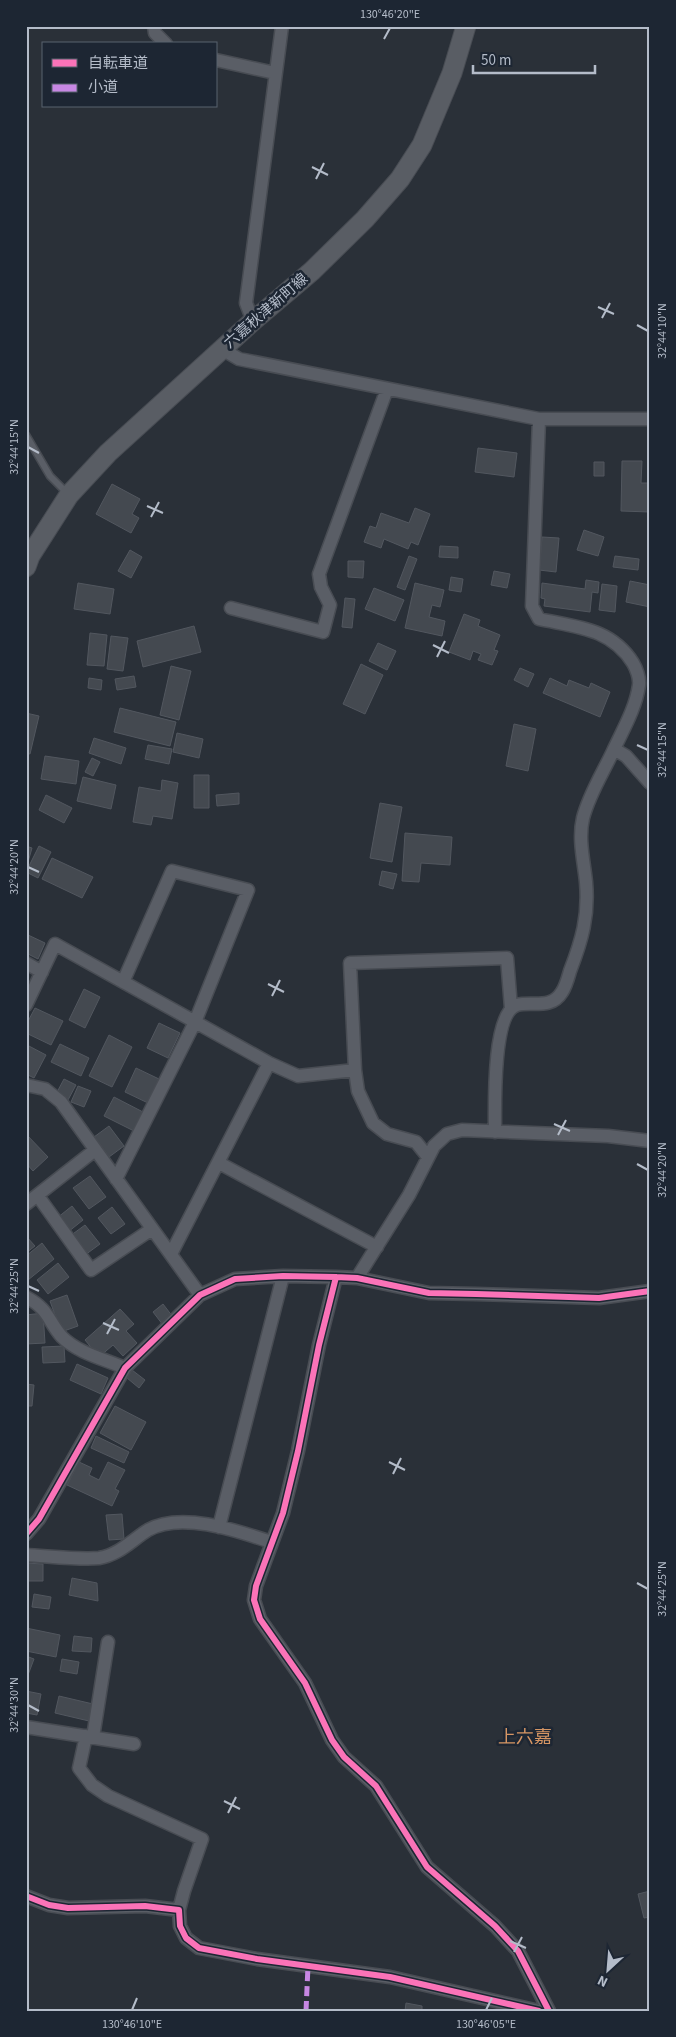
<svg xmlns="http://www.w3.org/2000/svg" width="676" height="2037" viewBox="0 0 676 2037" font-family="'Source Sans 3','Noto Sans JP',sans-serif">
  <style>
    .building { fill: #444950; stroke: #52575f }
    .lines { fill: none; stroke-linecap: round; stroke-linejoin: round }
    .service-casing { stroke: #484c53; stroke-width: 9 }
    .minor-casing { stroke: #484c53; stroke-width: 15 }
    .secondary-casing { stroke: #484c53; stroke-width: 21 }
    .service { stroke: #5a5e66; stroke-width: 6 }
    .minor { stroke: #5a5e66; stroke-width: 12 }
    .secondary { stroke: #595d64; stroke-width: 19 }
    .quiet { stroke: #c787e3; stroke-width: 5; stroke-dasharray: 10 5; stroke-linecap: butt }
    .cycleway-casing { stroke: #1d2633; stroke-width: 9 }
    .cycleway { stroke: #fb73b8; stroke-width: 6 }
    .ticks { fill: none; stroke: #b4bcc9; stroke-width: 2 }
    .labels { text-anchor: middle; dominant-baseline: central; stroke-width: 5; stroke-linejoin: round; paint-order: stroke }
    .street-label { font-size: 15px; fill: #b4bcc9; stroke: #1d2633 }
    .quarter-label { font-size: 18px; fill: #d59563; stroke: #1d2633 }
    .neatline { fill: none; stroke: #b4bcc9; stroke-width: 2 }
    .ticks-label { font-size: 12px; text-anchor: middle; fill: #b4bcc9 }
  </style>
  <rect width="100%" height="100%" fill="#2a3038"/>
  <path class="building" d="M478,448L517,453L514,477L475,472Z
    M622,461H642L641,483H650V512L621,511Z
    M594,462H604V476H594Z
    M112,484L140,499L132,514L139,518L131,533L96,514Z
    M415,508L430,514L418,545L411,542L408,549L384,539L381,548L364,542L370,526L376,528L381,513L409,523Z
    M584,530L604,537L598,556L577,550Z
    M542,537L559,538L556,572L539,570Z
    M440,546L458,547V558L439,557Z
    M130,550L142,557L131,578L118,571Z
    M409,556L417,559L405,590L397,587Z
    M615,556L639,559L638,570L613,567Z
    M348,561H364L363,578L348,577Z
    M494,571L510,574L507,588L491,585Z
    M451,577L463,579L461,592L449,590Z
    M586,580L599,582L598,593L592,592L590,612L544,606L545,599L541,598L542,583L585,589Z
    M630,581L650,585V607L626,602Z
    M78,583L114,589L110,614L74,609Z
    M415,583L444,590L440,607L432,605L429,617L445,621L442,636L405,628Z
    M602,584L617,586L615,612L599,610Z
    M374,588L404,600L395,621L365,609Z
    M345,598L355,599L352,628L342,627Z
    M464,614L480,620L478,626L500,635L494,650L498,651L492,665L478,660L481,654L473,651L470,660L449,652Z
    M194,626L201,652L143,667L137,641Z
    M90,633L107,635L104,666L87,665Z
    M111,636L128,638L123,671L107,669Z
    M378,643L396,651L387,670L369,661Z
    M361,664L383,675L365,714L343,704Z
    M171,666L191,671L179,720L160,715Z
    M520,668L534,674L528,687L514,680Z
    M134,676L136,687L117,690L115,679Z
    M89,678L102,680L101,690L88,688Z
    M550,678L567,686L569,680L589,688L591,683L610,692L600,717L543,693Z
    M120,708L176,722L170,746L114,732Z
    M26,713L39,716L30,754L26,753Z
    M514,724L536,729L528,771L506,766Z
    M177,733L203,739L199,758L173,752Z
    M94,738L126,748L121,764L89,753Z
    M148,745L172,749L169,764L145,759Z
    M45,756L79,761L76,784L41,779Z
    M92,758L100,762L93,776L85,772Z
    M194,775H209V808H194Z
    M83,777L116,785L111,809L77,801Z
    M162,780L178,783L172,819L153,816L151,825L133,822L139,787L161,791Z
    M239,793V804L217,806L216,795Z
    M46,795L72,808L64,823L39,810Z
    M380,803L402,807L392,862L370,858Z
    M405,833L452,837L450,865L421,863L419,882L402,881Z
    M26,846L32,848L26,869Z
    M39,846L51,852L38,878L26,872Z
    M52,858L93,877L82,898L42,879Z
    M382,871L397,874L393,889L379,885Z
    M26,934L45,943L38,959L26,953Z
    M84,989L100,997L85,1028L69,1020Z
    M35,1008L63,1021L51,1045L26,1033V1025Z
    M159,1023L180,1033L168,1058L147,1048Z
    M109,1035L132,1047L112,1087L89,1076Z
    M60,1044L89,1058L81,1076L51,1062Z
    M27,1045L46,1055L34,1078L26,1074Z
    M136,1068L159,1079L148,1103L125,1092Z
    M64,1079L76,1085L68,1100L56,1094Z
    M78,1086L91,1091L84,1107L71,1102Z
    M114,1097L143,1112L134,1131L104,1116Z
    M109,1126L124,1146L109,1157L94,1137Z
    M26,1134L48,1157L33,1171L26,1163Z
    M90,1176L106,1197L89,1209L73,1188Z
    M72,1206L83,1220L68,1232L57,1218Z
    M112,1207L125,1224L111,1234L98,1218Z
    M85,1225L100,1244L85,1255L70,1236Z
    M26,1236L35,1246L26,1253Z
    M42,1243L54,1259L28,1280L26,1256Z
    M58,1263L69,1277L48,1294L37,1280Z
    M67,1295L78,1326L61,1332L50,1301Z
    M163,1304L173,1317L163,1325L153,1312Z
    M120,1309L134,1324L126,1331L137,1343L123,1356L113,1345L99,1357L85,1340Z
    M43,1313L45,1343L26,1344V1315Z
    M64,1346L65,1362L43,1363L42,1347Z
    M77,1364L108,1378L101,1394L70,1380Z
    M132,1370L145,1380L139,1388L127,1378Z
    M26,1384L34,1385L32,1406H26Z
    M115,1406L146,1422L131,1450L100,1433Z
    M96,1436L129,1452L124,1463L91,1448Z
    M79,1462L92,1468L89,1475L99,1480L108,1462L125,1470L115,1489L119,1491L112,1506L67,1485Z
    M122,1514L124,1539L109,1540L106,1515Z
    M26,1563L43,1564V1581H26Z
    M72,1578L97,1583L98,1601L69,1595Z
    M34,1594L51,1597L49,1609L32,1607Z
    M26,1628L60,1635L56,1657L26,1651Z
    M74,1636L92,1638L91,1652L72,1651Z
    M26,1656L34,1659L28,1675L26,1674Z
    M62,1659L79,1662L77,1674L60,1671Z
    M26,1691L41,1694L37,1715L26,1713Z
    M59,1696L93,1704L89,1721L55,1713Z
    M650,1891V1917L644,1918L638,1894Z
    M406,2003L422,2006V2011H405Z"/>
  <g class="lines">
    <defs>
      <path id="service" d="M26,435L50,476L68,494"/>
      <path id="minor" d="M154,26L155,33L166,44
        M216,60L275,73
        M253,321L246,303L282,26
        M222,349L239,359L539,419H650
        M539,419L532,606L539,619C576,627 611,628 633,663C636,668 640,678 639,685C636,707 624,728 614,749L626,756L650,783
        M231,608L323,632L330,605L321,587L319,574L387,389
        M26,963L42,972
        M26,1005L55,944L269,1063L171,1254
        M269,1063L298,1076L355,1070
        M26,1085L45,1089L61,1102L200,1295
        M495,1132C495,1109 492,1013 517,1005C532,1001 551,1010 562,992C566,986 568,978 570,971C582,940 589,916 586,882C584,862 578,839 583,818C589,794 604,771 614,749
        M428,1157L416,1142L387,1134L373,1123L358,1091L355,1070L350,963L507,958L511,1008
        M219,1163L377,1247
        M116,1179L195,1022L248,890L172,871L123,982
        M38,1196L91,1270L152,1229
        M26,1204L95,1150
        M336,1277L319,1345L298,1451L283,1513L256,1586L254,1600L260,1619L305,1683L332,1740L344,1757L376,1786L427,1867L495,1926L518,1951L549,2011
        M357,1278L409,1195L434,1146L447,1134L462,1130L608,1136L650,1141
        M26,1297C50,1310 47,1320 62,1337C78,1353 104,1359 125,1368
        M219,1527L283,1276
        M26,1534L39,1519L125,1368L200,1295L235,1279L283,1276L336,1277L357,1278L429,1293L476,1294L599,1298L650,1291
        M26,1555C47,1556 80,1560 99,1558C119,1555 132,1540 148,1530C181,1511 238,1531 271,1542
        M26,1727L134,1744
        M86,1736L79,1768L92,1785L108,1796L202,1839L184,1891L179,1910
        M93,1737L108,1642
        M26,1896L49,1905L68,1908L145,1906L179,1910L180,1926L186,1938L199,1948L257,1959L390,1977L539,2011"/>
      <path id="secondary" d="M26,567L30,556L69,495L108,453L253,321L312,271L365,219L400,179L422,145L452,73L466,26"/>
    </defs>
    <use href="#service" class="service-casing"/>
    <use href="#minor" class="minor-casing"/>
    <use href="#secondary" class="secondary-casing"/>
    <use href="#service" class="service"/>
    <use href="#minor" class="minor"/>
    <use href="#secondary" class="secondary"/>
    <path class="quiet" d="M306,2011L308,1966"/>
    <defs>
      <path id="cycleway" d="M336,1277L319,1345L298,1451L283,1513L256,1586L254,1600L260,1619L305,1683L332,1740L344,1757L376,1786L427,1867L495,1926L518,1951L549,2011
        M26,1534L39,1519L125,1368L200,1295L235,1279L283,1276L336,1277L357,1278L429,1293L476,1294L599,1298L650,1291
        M26,1896L49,1905L68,1908L145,1906L179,1910L180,1926L186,1938L199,1948L257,1959L390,1977L539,2011"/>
    </defs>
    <use href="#cycleway" class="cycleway-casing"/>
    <use href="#cycleway" class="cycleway"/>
  </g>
  <path class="ticks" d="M384,39L390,28M312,167L328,175M316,179L324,163M598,307L614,314M602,318L610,303M637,325L648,331M28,447L39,453M147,506L163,513M151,517L159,502M433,645L449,653M437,657L445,641M637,745L648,750M28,867L39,872M268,984L284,992M272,996L280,980M554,1124L570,1131M558,1135L566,1120M637,1164L648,1170M28,1286L39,1291M103,1323L119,1330M107,1334L115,1319M389,1462L405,1470M393,1474L401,1458M637,1583L648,1589M28,1705L39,1711M224,1801L240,1809M228,1813L236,1797M510,1941L526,1948M514,1952L522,1937M132,2010L137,1998M486,2010L492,1998"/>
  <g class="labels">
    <g class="street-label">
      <text transform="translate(266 311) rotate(-41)">六嘉秋津新町線</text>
    </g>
    <g class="quarter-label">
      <text x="525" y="1737">上六嘉</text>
    </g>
  </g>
  <rect width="676" height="2037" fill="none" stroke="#1d2633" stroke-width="55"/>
  <rect x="42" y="42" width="175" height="65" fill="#1d2633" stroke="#59626f"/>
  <rect x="52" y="59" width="25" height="8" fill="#fb73b8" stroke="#59626f"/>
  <text x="88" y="68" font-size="15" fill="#b4bcc9">自転車道</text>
  <rect x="52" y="84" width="25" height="8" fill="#c787e3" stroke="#59626f"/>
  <text x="88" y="92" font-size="15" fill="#b4bcc9">小道</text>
  <g transform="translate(608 1970) rotate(206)" stroke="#1d2633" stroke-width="4" paint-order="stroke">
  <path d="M0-4L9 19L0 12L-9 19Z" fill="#b4bcc9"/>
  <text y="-8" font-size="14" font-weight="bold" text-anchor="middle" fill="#b4bcc9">N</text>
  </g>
  <path d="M473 65v8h122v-8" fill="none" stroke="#b4bcc9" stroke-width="2.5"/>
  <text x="481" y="65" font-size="15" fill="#b4bcc9" stroke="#1d2633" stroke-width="4" paint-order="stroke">50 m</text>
  <rect x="28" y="28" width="620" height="1982" class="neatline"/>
  <g class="ticks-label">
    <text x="390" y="18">130°46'20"E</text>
    <text transform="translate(662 331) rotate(-90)" y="4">32°44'10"N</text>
    <text transform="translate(14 447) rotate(-90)" y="4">32°44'15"N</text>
    <text transform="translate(662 750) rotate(-90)" y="4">32°44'15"N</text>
    <text transform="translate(14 867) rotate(-90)" y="4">32°44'20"N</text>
    <text transform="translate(662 1170) rotate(-90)" y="4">32°44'20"N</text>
    <text transform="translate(14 1286) rotate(-90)" y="4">32°44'25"N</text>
    <text transform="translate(662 1589) rotate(-90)" y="4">32°44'25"N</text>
    <text transform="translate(14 1705) rotate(-90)" y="4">32°44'30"N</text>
    <text x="132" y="2028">130°46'10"E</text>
    <text x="486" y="2028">130°46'05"E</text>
  </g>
</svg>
